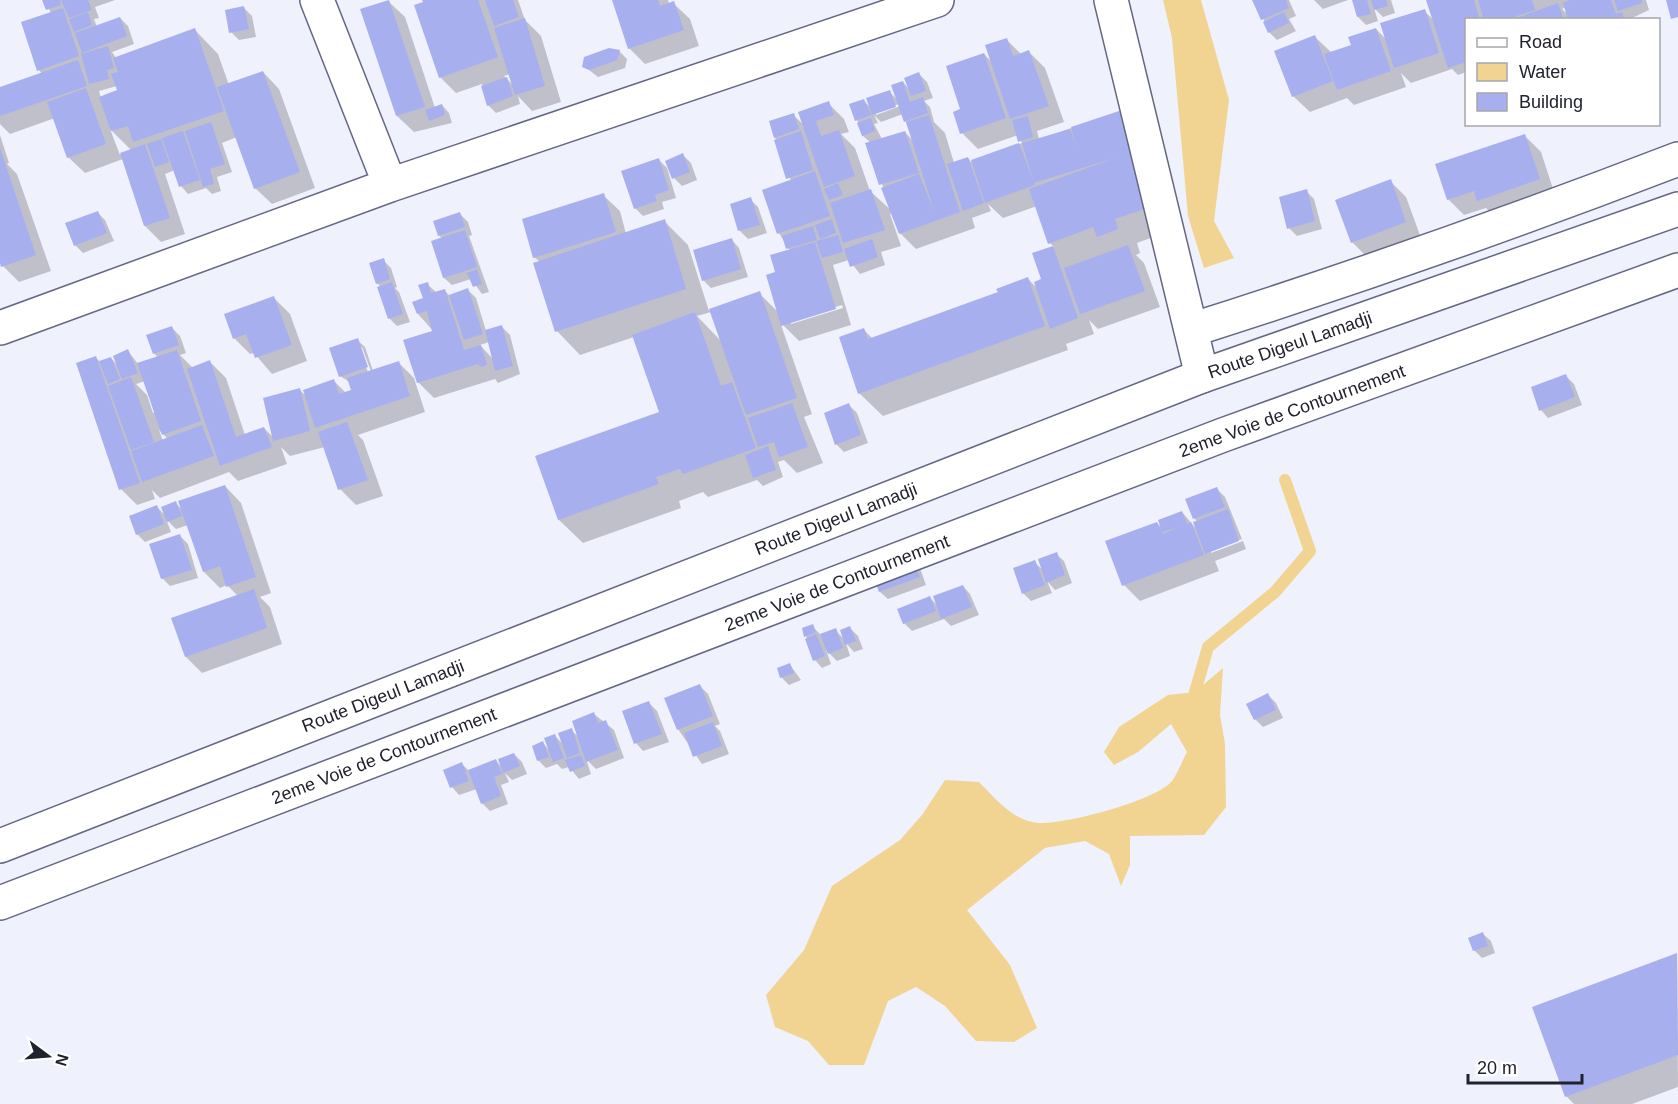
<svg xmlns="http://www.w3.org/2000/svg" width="1678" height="1104" viewBox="0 0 1678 1104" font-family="Arial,sans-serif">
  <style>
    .water { fill: #f1d492 }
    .shadow { fill: #0003; fill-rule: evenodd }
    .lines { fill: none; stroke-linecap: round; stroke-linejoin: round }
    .stream { stroke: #f1d492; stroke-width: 12 }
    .building { fill: #a8afee }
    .minor-casing { stroke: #636782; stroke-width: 36 }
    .major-casing { stroke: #636782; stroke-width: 36 }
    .minor { stroke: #fff; stroke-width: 33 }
    .major { stroke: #fff; stroke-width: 33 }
    .labels { text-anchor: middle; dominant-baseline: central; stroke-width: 4.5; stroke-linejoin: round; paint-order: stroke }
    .street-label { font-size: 18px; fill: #20222d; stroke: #fff }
  </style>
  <rect width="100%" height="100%" fill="#eff1fd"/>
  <path class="water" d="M1163,0H1201L1229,100L1214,221L1234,258L1204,268L1188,216L1172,38Z
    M1223,668L1220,715L1225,744L1226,807L1204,835L1130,836V865L1121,886L1109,854L1085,841L1045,848L967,910L1010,965L1037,1028L1014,1042L976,1041L945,1006L916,987L888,1001L864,1065H829L808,1041L775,1027L766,995L804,950L832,886L900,840L922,815L945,780L979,782C995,798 1013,821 1038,823C1063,825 1156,801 1172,781C1178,773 1182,761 1187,752L1171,724L1138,752L1114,765L1104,752L1119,727L1168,695L1195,692Z"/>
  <path class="shadow" d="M44,0H115L95,7L99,18L94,19L97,27L120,18L128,26L134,44L112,52L116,58L195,30L218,54L229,85L263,72L279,89L315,188L272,204L255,188L237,137L222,143L232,172L217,177L221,191L212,194L206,188L188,194L181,186L175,170L165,174L185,234L161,242L145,226L123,159L85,173L68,157L55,118L10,134L0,124V89L42,74L39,70L51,13ZM117,86L119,91L101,98L99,91ZM110,129L132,151L120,155Z
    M424,0H518L525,20L541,36L561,102L532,111L518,96L520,104L496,113L488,105L482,84L456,93L440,77ZM510,74L513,85L504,76Z
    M614,0H668L669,4L673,3L690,19L699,46L645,64L629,48Z
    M1255,0H1289L1296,16L1289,19L1296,31L1277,40L1269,32Z
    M1314,0H1348L1323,9Z
    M1353,0H1391L1395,13L1383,17L1374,8L1378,21L1366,25L1358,17Z
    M1428,0H1646L1649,10L1628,20H1466V32L1449,38V41L1466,35V72L1458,75L1452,69L1411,83L1401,73L1406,87L1354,105L1347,98L1310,112L1293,96L1315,37L1332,53L1353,46L1376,29L1387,40L1424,11L1435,21ZM1566,7L1569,16L1562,9Z
    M388,1L405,17L435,108L442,105L449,113L452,123L414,132L397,116L362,10Z
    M244,8L252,16L256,37L239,40L231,32Z
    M1007,40L1021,54L1029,52L1045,68L1064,122L1037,131L1039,139L1121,111L1175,229L1137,243L1140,253L1136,255L1144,263L1160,307L1098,329L1089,320L1094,334L1066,344L1068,350L883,416L859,393L864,330L873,339L1000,293L1028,279L1038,289L1043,280L1034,254L1054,247L1050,243L1037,206L1003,218L988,204L991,211L972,218L975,228L916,249L900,233L893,213L890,214L901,246L881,252L885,265L860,274L849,260L833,265L851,325L799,341L780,322L812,414L804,417L823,463L797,473L784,460L778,462L783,477L763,486L757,480L708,497L703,492L679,501L681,508L583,543L559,520L537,457L661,413L634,337L580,355L557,331L540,262L534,257L603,195L620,211L626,234L664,221L688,245L709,311L759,293L779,313L777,273L790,251L779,233L791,181L775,137L793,115L804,125L828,103L844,119L849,132L841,134L855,148L870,191L892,211L867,144L871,143L863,136L857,120L864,101L871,108L889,92L898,100L903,82L910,90L919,74L927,82L933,98L924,101L930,107L934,122L945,133L954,163L968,158L971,162L1022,143L1018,135L978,149L962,133V110L984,54L993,63ZM902,103L903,105L876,115V112ZM903,114L913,141L905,132L882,139L874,124L878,123L874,115L881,122ZM842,305L843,308L791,324V321ZM711,312L722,342L697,316Z
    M619,51L627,59L625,68L598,77L584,66Z
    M0,135L9,163L7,164L17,174L51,271L19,282L3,266L0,258Z
    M1525,136L1541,152L1555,195L1494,216L1486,208L1464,215L1448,199Z
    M683,155L691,163L697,180L682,186L674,178Z
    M659,160L667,168L676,198L662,202L664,209L643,216L635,208Z
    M1390,181L1406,197L1421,238L1368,258L1352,242Z
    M1306,191L1314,199L1322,229L1297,236L1289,228Z
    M750,199L758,207L767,233L748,239L740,231L732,205Z
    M98,213L105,220L114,241L83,253L75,245Z
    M460,214L468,222L472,235L469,236L489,292L482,294L471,279L452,285L444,278L442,239L439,235Z
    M732,240L739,248L748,277L711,288L703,280Z
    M383,260L391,268L397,287L395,288L399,292L410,322L397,326L389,318L381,287L377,283Z
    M427,284L437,293L445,291L450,296L468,290L476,298L486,331L502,327L510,335L520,374L498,383L495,379L434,398L418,382L434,332L418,314ZM489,342L493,359L480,345Z
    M274,298L290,314L307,361L272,374L254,353L250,354L234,338Z
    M172,328L180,336L186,353L180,355L193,368L210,362L226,378L245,435L264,428L274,438L300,390L307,397L334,381L346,393L353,391L351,383L340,376L357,340L365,347L373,371L398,362L414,378L425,412L358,435L363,440L383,496L356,505L340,489L325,447L290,456L281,447L287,464L238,481L229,472L160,498L152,490L155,499L137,505L121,489L96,358L100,362L111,358L119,367L128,351L138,364L158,358L154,353ZM359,347H362L372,374L369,375ZM145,381L156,412L153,413L147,395L136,384ZM159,430L168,439L163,441Z
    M1566,376L1574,384L1582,405L1548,418L1541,410Z
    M849,405L857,413L868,443L844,452L836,444Z
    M225,486L241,503L271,593L260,597L270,607L282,644L202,673L186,657L173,619L238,596L227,585L220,588L204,572L188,525L176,529L166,519L171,532L145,542L137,534L156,506L167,517L175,503L184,511Z
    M1217,489L1225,497L1242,539L1211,550V553L1243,541L1246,549L1215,561L1219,571L1140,601L1124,585L1157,523L1163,529L1182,512L1199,532L1198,522L1194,518Z
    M180,536L188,544L198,578L170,586L162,578Z
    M1056,554L1064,561L1072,583L1055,590L1047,581L1052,593L1031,601L1023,593L1034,562L1043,570Z
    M920,568L926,585L888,599L880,592L874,574Z
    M963,586L970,594L979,615L951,626L944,619L912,631L904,623L930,598L939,607Z
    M812,626L821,635L835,630L844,639L850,628L858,636L863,649L854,652L846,643L850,656L837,661L826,650L831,664L822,668L815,660L806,636Z
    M790,665L801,680L789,685L781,677Z
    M700,686L708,694L720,724L715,726L720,731L729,754L702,764L678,729Z
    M1268,695L1276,703L1283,718L1263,727L1255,719Z
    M649,703L657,711L669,742L643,751L636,743Z
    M594,714L614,730L624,758L596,769L586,759L591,774L579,779L569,767L562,769L557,764L546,768L538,760L543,743L550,751L555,736L563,744L571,730L580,738Z
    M514,754L522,762L527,774L512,780L505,773L509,782L501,785L508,804L490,811L482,803L477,789L459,795L452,787L462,764L469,771L496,761L502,767Z
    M1483,934L1491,941L1495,953L1482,958L1474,950Z
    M1677,955L1678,1087L1632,1104H1574L1566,1096Z"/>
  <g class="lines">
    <path class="stream" d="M1195,692L1208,647L1275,592L1310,551L1285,480"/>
  </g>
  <path class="building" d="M42,0H60L61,5L46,10Z
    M61,0H88L92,10L69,18Z
    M389,0L425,107L396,116L360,9Z
    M422,0H478L498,57L439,78L414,5L423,2Z
    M485,0H513L519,17L494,26Z
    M612,0H658L660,6L674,1L684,30L628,49Z
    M1252,0H1286L1289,8L1261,20Z
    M1352,0H1367L1371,14L1357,17Z
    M1371,0H1386L1388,6L1374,10Z
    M1426,0H1474L1480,20H1466V62L1448,68Z
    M1478,0H1532L1535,10L1505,20H1484Z
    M1570,0H1611L1616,14L1622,12L1624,20H1568L1563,3Z
    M1614,0H1642V3L1618,11Z
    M1666,0H1678V17L1671,19Z
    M1558,3L1564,20H1514V19Z
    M244,6L249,29L229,33L225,10Z
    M63,8L79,56L37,71L21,22Z
    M1425,9L1439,53L1394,68L1380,23Z
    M88,12L92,25L74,32L69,19Z
    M1284,12L1289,23L1268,33L1263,22Z
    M120,17L127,36L82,53L75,33Z
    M525,18L545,86L515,95L494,28Z
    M195,28L224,111L133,142L128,126L111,131L99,97L117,90L111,74L118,72L113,58Z
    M1376,28L1391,71L1337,90L1324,54L1351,45L1348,37Z
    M1315,35L1333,81L1292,97L1274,51Z
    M1007,38L1013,56L1029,50L1049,106L1010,119L985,45Z
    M108,46L114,68L107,70L109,79L89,84L81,54Z
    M609,48L620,50L617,60L589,70L582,67L584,57Z
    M984,53L1006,118L960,134L953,112L960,109L946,66Z
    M78,60L87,86L0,116V87Z
    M263,71L300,172L254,189L217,87Z
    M919,72L926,91L911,96L904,78Z
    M507,77L513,96L487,106L481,86Z
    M903,81L910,102L923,97L928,113L904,122L891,85Z
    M86,88L106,144L67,158L47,102Z
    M890,90L896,107L872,115L866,98Z
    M864,99L871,115L855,121L849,104Z
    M829,101L834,115L816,121L821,136L839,130L855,176L824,187L798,112Z
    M442,104L445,115L429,121L425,110Z
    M1122,110L1153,206L1115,219L1118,229L1097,237L1093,227L1048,244L1029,189L1118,157L1034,183L1022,143L1070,129L1076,147L1071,127Z
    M794,113L799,129L774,138L769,121Z
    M929,115L960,212L899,234L881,188L919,174L934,211L906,122Z
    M1028,116L1033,137L1018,142L1012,120Z
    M871,118L875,131L862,136L857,123Z
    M211,122L225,164L210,169L214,184L203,187L185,131Z
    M183,131L200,180L179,187L162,138Z
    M801,131L813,170L786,179L774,140Z
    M905,131L919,173L879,185L865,143Z
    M1525,134L1540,179L1477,201L1474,191L1447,200L1435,164Z
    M161,139L169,162L155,167L147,144Z
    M1019,143L1035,185L985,203L971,160Z
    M145,144L170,218L144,226L120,153Z
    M0,148L36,255L1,267L0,263Z
    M683,153L690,172L672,179L665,161Z
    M968,157L984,203L963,211L947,164Z
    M659,158L669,190L655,195L657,201L634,209L621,171Z
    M815,171L830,216L777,234L762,190Z
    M1391,179L1406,222L1351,243L1335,200Z
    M838,183L843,195L829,200L824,189Z
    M871,189L885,230L843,243L830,203Z
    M1307,189L1315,221L1287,229L1279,197Z
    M604,193L616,232L533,258L522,219Z
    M751,197L760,225L738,231L730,204Z
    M98,211L107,233L74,246L65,223Z
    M460,212L465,227L438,236L433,221Z
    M665,219L686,289L555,332L533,263Z
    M832,219L836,233L820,239L815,225Z
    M813,226L817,240L786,249L782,236Z
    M465,230L477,267L443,278L431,241Z
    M838,235L843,252L822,258L816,241Z
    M732,238L741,269L702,281L693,250Z
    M872,239L878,257L850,267L844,249Z
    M815,242L836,309L781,326L766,275L775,272L770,255Z
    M1128,245L1145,291L1080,314L1064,268Z
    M1053,246L1078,318L1050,329L1034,282L1041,279L1032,253Z
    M384,258L390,279L376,284L369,263Z
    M477,269L482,284L473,287L467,273Z
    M1028,277L1045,326L858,394L839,337L864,328L868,339L998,292L996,289Z
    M392,282L403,314L388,319L377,287Z
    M428,282L431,293L445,289L464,350L481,345L487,365L481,367L478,364L417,383L403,340L432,331L427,311L417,314L412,302L423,298L418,285Z
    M468,288L483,334L464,340L449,295Z
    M760,291L797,398L746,415L709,309Z
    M274,296L292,345L255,358L246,334L233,339L224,314Z
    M695,312L721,386L732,382L756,448L683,474L680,469L656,477L659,484L558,520L535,456L659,412L632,335Z
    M502,325L513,366L495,371L485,330Z
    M172,326L179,345L153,354L146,335Z
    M358,338L368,367L339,377L329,348Z
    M128,349L138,373L122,379L113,356Z
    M177,350L201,421L162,435L137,363Z
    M96,356L140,483L119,490L76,363Z
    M111,357L120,379L108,384L99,361Z
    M210,360L236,437L264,427L272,447L220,466L187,369Z
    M399,361L410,396L315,428L303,390L334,379L339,394L351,390L347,378Z
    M1566,374L1575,397L1539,411L1531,387Z
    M131,377L154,442L131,450L108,386Z
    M300,388L310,431L273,441L263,398Z
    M792,403L808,447L779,457L774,442L758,447L748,418Z
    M849,403L861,435L835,445L824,413Z
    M347,422L368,480L338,490L318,432Z
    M202,425L214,456L142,482L131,451Z
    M768,446L776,470L753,478L745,455Z
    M225,485L256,577L226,587L220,566L203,572L178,501Z
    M1217,487L1225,507L1193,519L1185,499Z
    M176,501L182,516L167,522L161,507Z
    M157,505L164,524L136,535L129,516Z
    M1228,509L1239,541L1205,554L1193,522Z
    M1182,511L1187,524L1191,522L1204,555L1122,586L1105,541L1157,522L1163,534L1179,527L1162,532L1158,520Z
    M180,534L192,570L161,579L149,544Z
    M1057,552L1065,575L1046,583L1038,559Z
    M912,559L920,577L879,592L872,573Z
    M1035,560L1045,585L1022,594L1013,568Z
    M963,585L972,607L941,619L933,596Z
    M254,589L267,628L185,657L171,618Z
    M930,596L936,611L903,624L897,609Z
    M813,624L816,632L804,637L802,628Z
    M850,626L856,641L845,645L840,630Z
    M836,628L843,648L828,654L820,634Z
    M816,634L825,656L813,661L805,639Z
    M790,663L794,673L780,678L777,668Z
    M700,684L713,716L677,730L664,698Z
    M1268,693L1276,710L1254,720L1246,704Z
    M649,701L662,734L634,744L622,711Z
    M594,712L598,723L606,720L618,750L586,762L572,721Z
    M713,722L722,746L693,757L684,733Z
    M572,728L580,753L567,758L558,733Z
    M555,734L564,758L553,762L544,738Z
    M543,741L549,757L537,761L532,746Z
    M514,753L520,766L503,773L498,759Z
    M581,755L585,766L570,772L565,760Z
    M496,759L502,774L494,777L501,796L481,804L468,770Z
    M462,762L469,781L450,788L443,770Z
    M1483,932L1488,946L1473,951L1468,938Z
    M1677,953L1678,1055L1565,1097L1532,1007Z"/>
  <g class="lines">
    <defs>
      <path id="minor" d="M317,0L390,185
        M1111,0L1202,376
        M0,328L390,185L937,0
        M1191,330C1355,278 1517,221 1678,159"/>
      <path id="major" d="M0,846L1202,376L1678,209
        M0,903L1223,435L1678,270"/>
    </defs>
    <use href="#minor" class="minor-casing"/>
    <use href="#major" class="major-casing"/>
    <use href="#minor" class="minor"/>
    <use href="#major" class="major"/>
  </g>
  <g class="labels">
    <g class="street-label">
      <text transform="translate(1290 345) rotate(-19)">Route Digeul Lamadji</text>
      <text transform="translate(1292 411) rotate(-20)">2eme Voie de Contournement</text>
      <text transform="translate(836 519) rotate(-21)">Route Digeul Lamadji</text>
      <text transform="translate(837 583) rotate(-21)">2eme Voie de Contournement</text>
      <text transform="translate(383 696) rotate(-21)">Route Digeul Lamadji</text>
      <text transform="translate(384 756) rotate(-21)">2eme Voie de Contournement</text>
    </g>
  </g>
  <rect x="1465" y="18" width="195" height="108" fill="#ffffff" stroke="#a6a7ab" stroke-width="1.5"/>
  <rect x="1477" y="38" width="30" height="9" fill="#ffffff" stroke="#a6a7ab" stroke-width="1.5"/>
  <text x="1519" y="48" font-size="18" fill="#20222d">Road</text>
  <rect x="1477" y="63" width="30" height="18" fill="#f1d492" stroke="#a6a7ab" stroke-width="1.5"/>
  <text x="1519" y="78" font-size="18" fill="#20222d">Water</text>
  <rect x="1477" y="93" width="30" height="18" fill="#a8afee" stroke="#a6a7ab" stroke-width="1.5"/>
  <text x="1519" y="108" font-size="18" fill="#20222d">Building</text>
  <g transform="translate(48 1056) rotate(106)" stroke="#ffffff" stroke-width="4.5" paint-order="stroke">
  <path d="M0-4.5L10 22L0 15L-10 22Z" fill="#20222d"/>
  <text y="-9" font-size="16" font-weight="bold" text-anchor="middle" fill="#20222d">N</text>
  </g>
  <path d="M1468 1074v9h114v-9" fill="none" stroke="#20222d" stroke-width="3"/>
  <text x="1477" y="1074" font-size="18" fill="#20222d" stroke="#ffffff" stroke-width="4.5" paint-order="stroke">20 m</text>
</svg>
